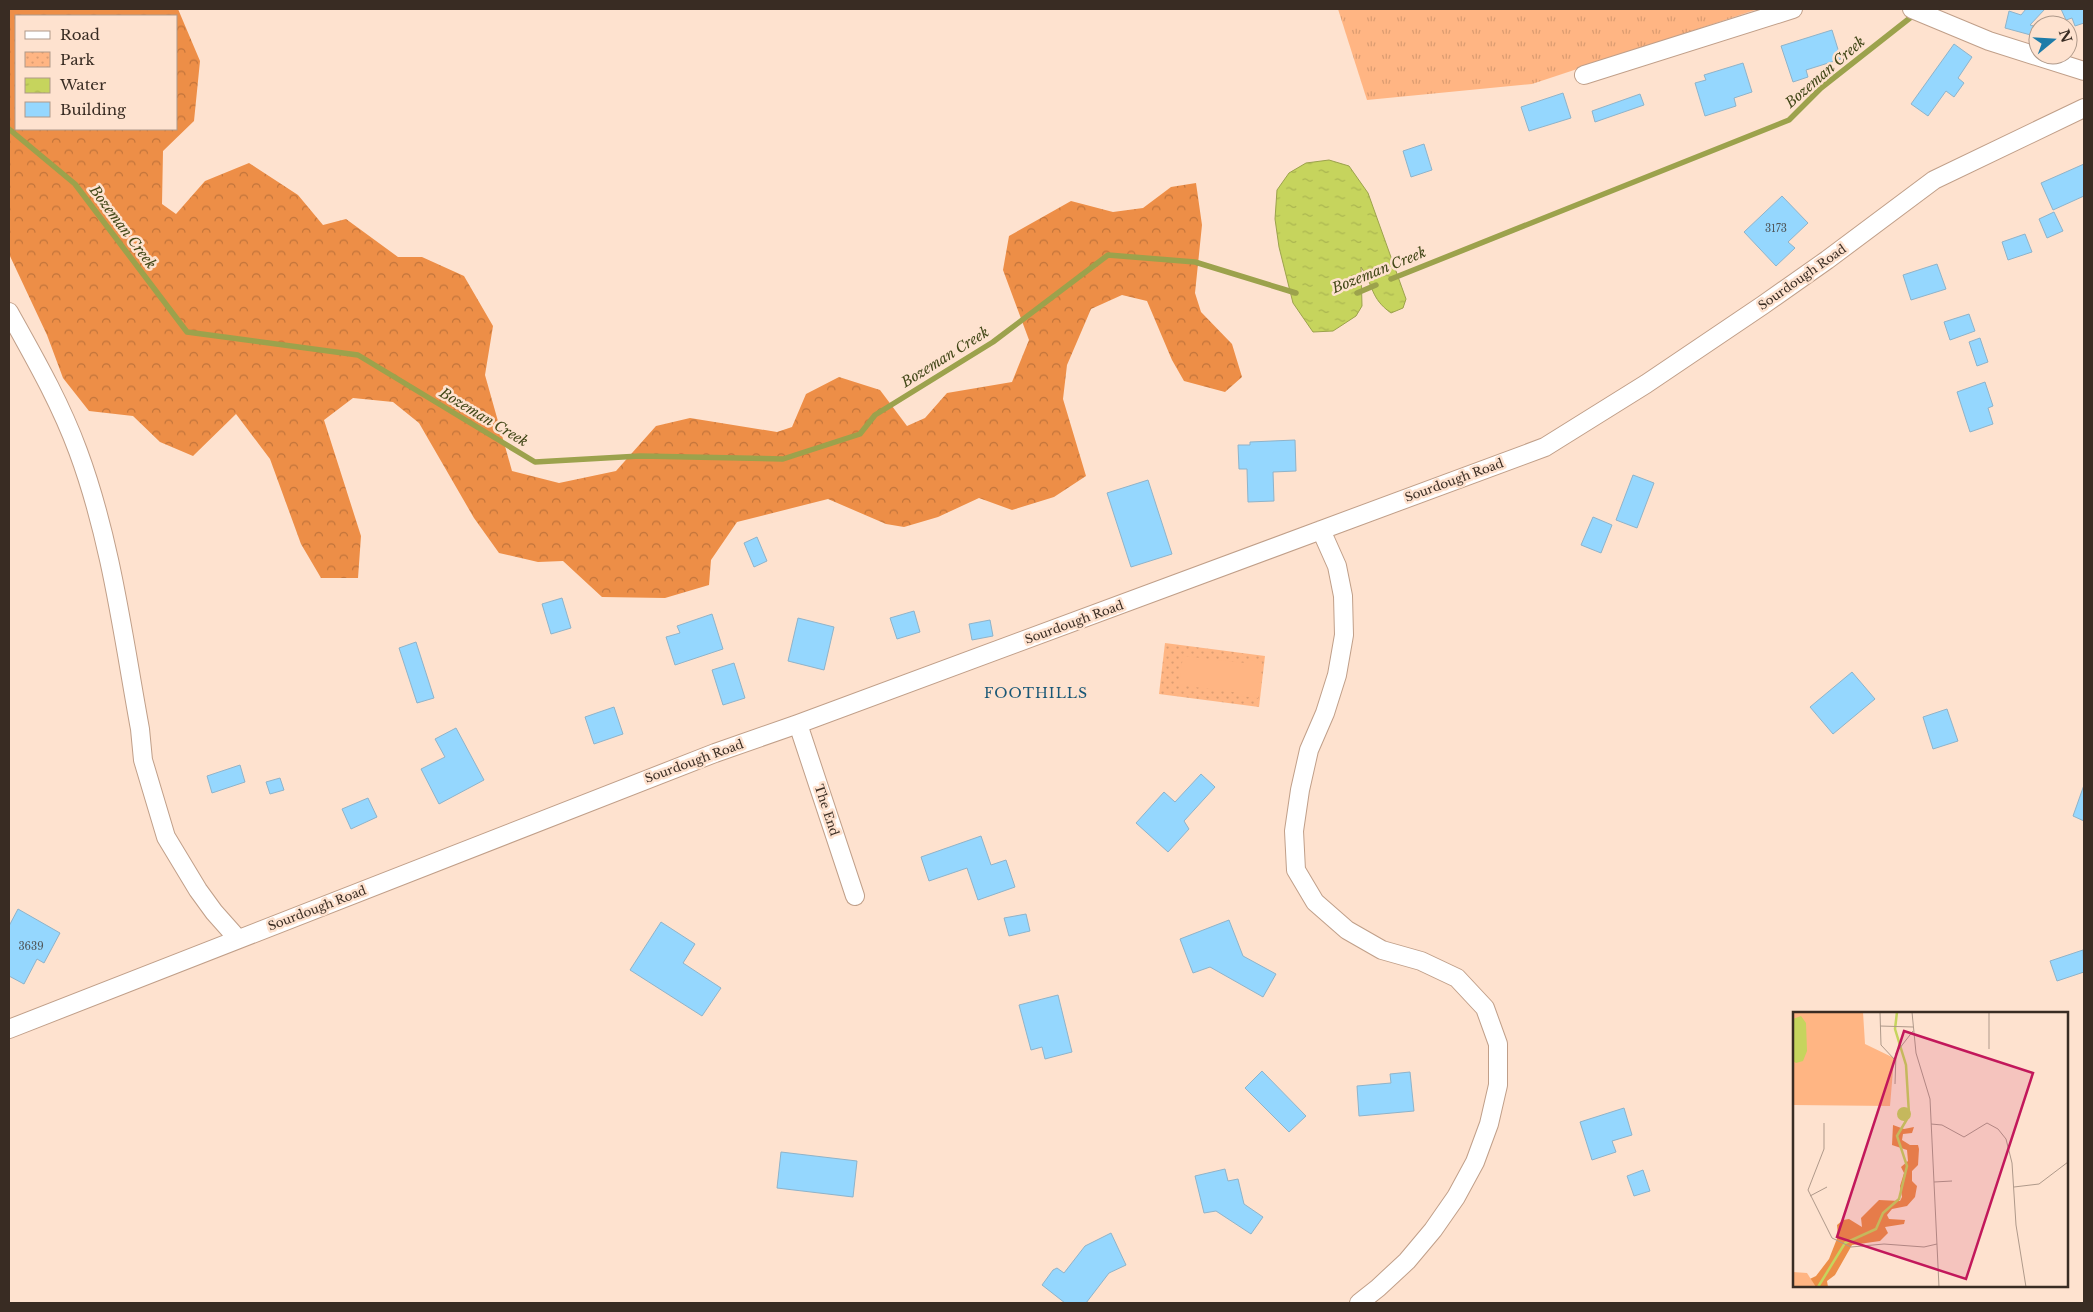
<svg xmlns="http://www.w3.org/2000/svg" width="2093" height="1312" viewBox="0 0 2093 1312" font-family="'Libre Baskerville',serif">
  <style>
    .grass { fill: url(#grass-tufts) }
    .forest { fill: url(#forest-crowns); fill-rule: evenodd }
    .park { fill: url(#park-dots) }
    .pitch { fill: #ffb583 }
    .water { fill: url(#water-ripples); stroke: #9ca24c }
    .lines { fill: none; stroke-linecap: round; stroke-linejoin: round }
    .stream { stroke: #9ca24c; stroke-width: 5.5 }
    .building { fill: #95d7fe; stroke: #8fb3c9 }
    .minor-casing { stroke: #c09f89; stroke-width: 20 }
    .minor { stroke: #fff; stroke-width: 18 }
    .labels { text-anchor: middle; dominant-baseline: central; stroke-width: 5; stroke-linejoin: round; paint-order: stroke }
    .number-label { font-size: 10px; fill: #50575a }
    .street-label { font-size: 12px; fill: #392c23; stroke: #fee2cf }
    .water-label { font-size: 14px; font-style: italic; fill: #434818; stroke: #fee2cf }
    .neighbourhood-label { font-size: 14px; letter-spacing: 1px; fill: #195776; stroke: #fee2cf }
    .inset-river { fill: none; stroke: #c6d45d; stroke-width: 2.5 }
    .inset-road { fill: none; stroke: #af998a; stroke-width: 1 }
    .view { fill: #c2185b; fill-opacity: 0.15; stroke: #c2185b; stroke-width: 2.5 }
    .inset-edge { fill: none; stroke: #392c23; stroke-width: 2.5 }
  </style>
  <defs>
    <pattern id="grass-tufts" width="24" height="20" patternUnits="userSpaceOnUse" patternTransform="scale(1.25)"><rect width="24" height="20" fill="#ffb583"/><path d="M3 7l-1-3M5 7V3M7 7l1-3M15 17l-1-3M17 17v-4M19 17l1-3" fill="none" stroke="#db9c71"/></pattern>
    <pattern id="forest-crowns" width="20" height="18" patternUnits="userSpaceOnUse" patternTransform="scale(1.25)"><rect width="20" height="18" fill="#ed8e47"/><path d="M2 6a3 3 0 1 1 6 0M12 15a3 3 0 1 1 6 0" fill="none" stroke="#c1743b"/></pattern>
    <pattern id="park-dots" width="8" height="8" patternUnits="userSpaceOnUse" patternTransform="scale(1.25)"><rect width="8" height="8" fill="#ffb583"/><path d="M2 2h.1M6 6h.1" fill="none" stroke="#db9c71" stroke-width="1.8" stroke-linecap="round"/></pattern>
    <pattern id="water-ripples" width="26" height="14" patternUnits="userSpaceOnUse" patternTransform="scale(1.25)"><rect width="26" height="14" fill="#c6d45d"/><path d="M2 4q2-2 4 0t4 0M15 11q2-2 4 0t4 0" fill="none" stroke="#abb651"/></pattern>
  </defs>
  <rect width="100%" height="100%" fill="#fee2cf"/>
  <path class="grass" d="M1338,9H1758L1532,84L1367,100Z"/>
  <path class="forest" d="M9,9H178L200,61L194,121L163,151L162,204L176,214L205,181L249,163L298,195L323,225L346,219L398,257H422L464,276L493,326L485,375L512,471L559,483L616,471L656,426L690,418L777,432L792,427L806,394L839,377L880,390L907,426L925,418L947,393L1012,382L1029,340L1003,270L1009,236L1071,201L1113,212L1143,208L1171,187L1196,183L1202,225L1195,293L1201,312L1232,344L1242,377L1225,392L1184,381L1172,360L1147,301L1122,295L1091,309L1067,365L1063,399L1086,476L1054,497L1012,510L979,498L938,517L904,527L886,524L828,499L737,522L711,560L709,585L665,598L602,597L563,561L538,562L499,553L474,518L419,423L393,402L353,398L324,420L361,536L358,578H321L301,544L270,459L236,414L193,456L160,442L133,416L89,411L63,378L47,335L9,254ZM16,16H176V129H16Z"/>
  <path class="park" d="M1165,643L1265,656L1259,707L1159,694Z"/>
  <path class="pitch" d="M1183,656L1245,663L1246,660L1262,662L1258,698L1241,696V693L1179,685Z"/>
  <path class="water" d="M1329,160L1349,166L1368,193L1406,299L1403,308L1391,313C1370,298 1374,286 1361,267L1362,306L1356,316L1333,331L1313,332L1293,303L1279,247L1275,219L1277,190L1289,173L1306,163Z"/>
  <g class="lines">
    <path class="stream" d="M9,129L75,184L187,332L358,355L535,462L640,456L783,459L860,434L875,415L993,342L1108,255L1195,262L1296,293
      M1391,279L1789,120L1821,88L1915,14
      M1357,293L1376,285"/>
  </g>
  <path class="building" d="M2026,9H2045L2030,25L2038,27V37L2005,28L2009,11L2021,15Z
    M2061,9H2084V23L2075,26L2072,18L2066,20Z
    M1832,30L1841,59L1806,70L1808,77L1793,82L1781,46Z
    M1954,44L1972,57L1958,78L1964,83L1954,97L1946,91L1928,116L1911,104Z
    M1743,63L1752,92L1734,98L1736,106L1705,116L1695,83L1706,80L1704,75Z
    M1563,93L1571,118L1529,131L1521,107Z
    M1640,94L1644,105L1595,122L1592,111Z
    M1424,144L1432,170L1411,177L1403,151Z
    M2084,164V196L2053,210L2041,183Z
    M1782,196L1808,223L1788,242L1795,248L1776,266L1744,232Z
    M2054,212L2063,231L2047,238L2039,219Z
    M2025,234L2032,252L2008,260L2002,242Z
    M1937,264L1946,289L1911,300L1903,275Z
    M1969,314L1975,331L1950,340L1944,322Z
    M1980,338L1988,362L1977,366L1969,342Z
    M1985,382L1993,406L1988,408L1993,424L1970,432L1957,392Z
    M1295,440L1296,471L1273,472L1274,501L1248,502L1247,469H1239L1238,445H1250V442Z
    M1633,475L1654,483L1637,528L1616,520Z
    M1148,480L1172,554L1131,567L1107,493Z
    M1593,517L1612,525L1601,553L1581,545Z
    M757,537L767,561L754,567L744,543Z
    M562,598L571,628L551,634L542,604Z
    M914,611L920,632L897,639L890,618Z
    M712,614L723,649L675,665L666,637L680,633L677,626Z
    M798,618L834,627L824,670L788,661Z
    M990,620L993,636L972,640L969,624Z
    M416,642L434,698L417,703L399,648Z
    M734,663L745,698L723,705L712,670Z
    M1852,672L1875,699L1833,734L1810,707Z
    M614,707L623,734L594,744L585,717Z
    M1947,709L1958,741L1933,749L1923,717Z
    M456,728L484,780L439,804L421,769L445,757L435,739Z
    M240,765L245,782L212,793L207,776Z
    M1201,774L1215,787L1184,821L1189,829L1168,852L1136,823L1164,792L1175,802Z
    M280,778L284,790L270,794L266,782Z
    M2084,785V821L2073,816Z
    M368,798L377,817L351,829L342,809Z
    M981,836L991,865L1006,860L1015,887L978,900L967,868L929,881L921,857Z
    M18,909L60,933L44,963L37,959L24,984L9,976V926Z
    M1026,914L1030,931L1009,936L1004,918Z
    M1229,920L1243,956L1276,974L1263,997L1210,967L1193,973L1180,939Z
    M661,922L695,944L683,963L721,988L702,1016L630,970Z
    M2083,950L2084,972L2057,981L2050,961Z
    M1058,995L1072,1052L1045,1059L1042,1047L1031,1050L1019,1005Z
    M1262,1071L1306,1116L1289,1132L1245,1088Z
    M1410,1072L1414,1111L1359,1116L1357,1086L1391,1083L1390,1074Z
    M1624,1108L1632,1135L1612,1141L1616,1152L1592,1160L1580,1122Z
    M781,1152L857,1161L853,1197L777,1188Z
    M1225,1169L1228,1181L1238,1179L1244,1204L1263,1217L1251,1234L1216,1211L1204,1213L1195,1176Z
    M1643,1170L1650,1191L1634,1196L1627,1176Z
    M1111,1233L1126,1265L1109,1273L1086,1303H1065L1042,1285L1053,1270L1057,1268L1064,1273L1085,1246Z"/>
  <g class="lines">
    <defs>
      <path id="minor" d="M1912,9L1989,41L2084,71
        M1584,75L1793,9
        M9,312C34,357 60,402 78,451C111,540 123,636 140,729L143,760L166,837L198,890L214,912L238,939
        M1321,530L1337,566L1343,596L1344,635L1337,675L1325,713L1309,750L1300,790L1294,831L1296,870L1315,902L1347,930L1382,950L1421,961L1457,978L1485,1008L1498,1044V1085L1489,1124L1475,1162L1456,1197L1433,1230L1407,1261L1378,1288L1359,1303
        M798,724L855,896
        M9,1029L715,753L798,724L1545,447L1646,384L1763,305L1827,260L1934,180L2084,108"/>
    </defs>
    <use href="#minor" class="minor-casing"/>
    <use href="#minor" class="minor"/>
  </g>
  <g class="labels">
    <g class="number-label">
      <text x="1776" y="228">3173</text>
      <text x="31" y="946">3639</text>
    </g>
    <g class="street-label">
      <text transform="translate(1802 277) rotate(-35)">Sourdough Road</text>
      <text transform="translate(1454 480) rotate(-20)">Sourdough Road</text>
      <text transform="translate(1074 622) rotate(-20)">Sourdough Road</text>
      <text transform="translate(694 761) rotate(-20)">Sourdough Road</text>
      <text transform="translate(827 810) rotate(72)">The End</text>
      <text transform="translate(317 908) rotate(-21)">Sourdough Road</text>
    </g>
    <g class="water-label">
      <text transform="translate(1825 72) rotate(-41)">Bozeman Creek</text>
      <text transform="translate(123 227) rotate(53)">Bozeman Creek</text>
      <text transform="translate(1379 270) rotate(-22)">Bozeman Creek</text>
      <text transform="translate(945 357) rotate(-32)">Bozeman Creek</text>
      <text transform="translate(484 417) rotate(31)">Bozeman Creek</text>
    </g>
    <g class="neighbourhood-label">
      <text x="1036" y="693">FOOTHILLS</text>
    </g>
  </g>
  <g transform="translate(1793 1012)">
    <rect width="275" height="275" fill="#fee2cf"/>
    <path d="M0,0H70L72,32L101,46L97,94L0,93Z" fill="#ffb583"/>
    <path d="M100,113L111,117L121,115L119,121L110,122L109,128L117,133H125L126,137L125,153L119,159V169L124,174L122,185L114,194L99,197L94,203L96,207L112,208L111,212L92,215L95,221L87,229L59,233L42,263L34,269L35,275H0L23,264L36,247L45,224L44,213L50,208L56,207L69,215L68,206L86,188L107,189L109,185L107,174L111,161L108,155L115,149L114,138L99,133Z" fill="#ed8e47"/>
    <path d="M0,260L14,261L23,275H0Z" fill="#ffb583"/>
    <path d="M8,4L13,11L14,39L10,49L3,51L0,49V7ZM104 102a7 7 0 1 1 14 0a7 7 0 1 1-14 0Z" fill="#c6d45d"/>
    <path class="inset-river" d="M104,0L102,17L113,53L116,102M25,275L52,231L83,217L90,201L106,187L114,154L104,124L114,107"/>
    <path class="inset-road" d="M87,0L88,33L102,48M119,0L123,41L137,87L146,275M87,14L120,15M196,37V0M102,72L103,41L120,19M31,111V137L15,178L39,226L58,235L91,232L131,235L144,232M138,112L149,113L171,125L194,111L205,117L213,127L219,151L223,213L233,275M141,170L159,169M221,175L246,172L275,150M17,184L34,175"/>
    <path class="view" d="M111,19L240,61L173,267L44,225Z"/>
    <rect width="275" height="275" class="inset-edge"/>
  </g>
  <rect width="2093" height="1312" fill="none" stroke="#392c23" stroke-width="20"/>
  <rect x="15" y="15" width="162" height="115" fill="#fee2cf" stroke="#af998a"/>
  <rect x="25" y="31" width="25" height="8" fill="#ffffff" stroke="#af998a"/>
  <text x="60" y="40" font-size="15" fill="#392c23">Road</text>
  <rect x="25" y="52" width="25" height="15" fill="url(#park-dots)" stroke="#af998a"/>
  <text x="60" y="65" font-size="15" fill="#392c23">Park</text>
  <rect x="25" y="78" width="25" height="15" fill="url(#water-ripples)" stroke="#af998a"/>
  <text x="60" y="90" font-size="15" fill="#392c23">Water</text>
  <rect x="25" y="102" width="25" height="15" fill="#95d7fe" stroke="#af998a"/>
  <text x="60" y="115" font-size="15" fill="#392c23">Building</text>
  <g transform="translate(2053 40) rotate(72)"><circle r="24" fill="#fee2cf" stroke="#af998a"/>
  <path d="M0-4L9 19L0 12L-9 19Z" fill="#1e7ca9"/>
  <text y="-8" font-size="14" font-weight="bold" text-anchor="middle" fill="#392c23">N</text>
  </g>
</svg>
